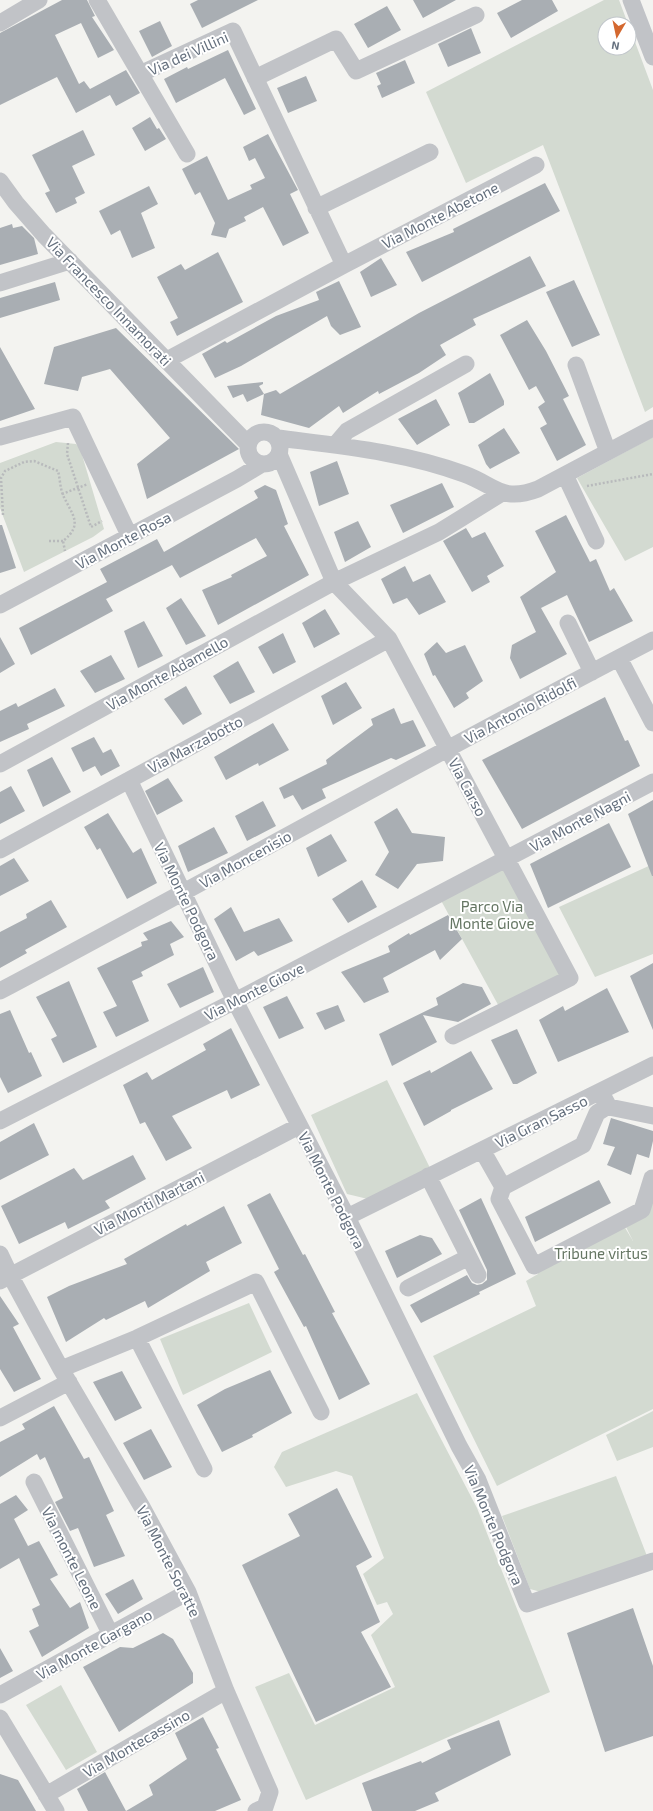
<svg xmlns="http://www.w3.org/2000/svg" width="653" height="1811" viewBox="0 0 653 1811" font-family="'Exo 2',sans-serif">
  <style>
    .green { fill: #d3dad1 }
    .building { fill: #a9aeb3 }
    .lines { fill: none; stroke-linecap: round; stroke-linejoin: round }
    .path { stroke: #b8babc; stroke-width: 2.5; stroke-dasharray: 2 2; stroke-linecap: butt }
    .minor { stroke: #c1c3c7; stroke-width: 17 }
    .labels { text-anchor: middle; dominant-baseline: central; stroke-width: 4; stroke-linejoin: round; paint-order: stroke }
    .street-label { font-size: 15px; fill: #65707e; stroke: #fff }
    .park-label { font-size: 15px; fill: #657663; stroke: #fff }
  </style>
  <rect width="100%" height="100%" fill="#f3f3f0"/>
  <path class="green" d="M604,0H619L628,24H605V48H629V26L653,90V407L645,412L543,145L466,183L426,92Z
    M653,437V547L625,561L577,478Z
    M56,442L76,444L80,448L104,529L93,537L24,572L0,508V463Z
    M507,859L570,978L502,1012L438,895Z
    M653,864V954L595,977L559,907Z
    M387,1080L430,1168L368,1199L347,1194L311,1115Z
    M653,1179V1409L497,1486L433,1356L536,1306L526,1281L538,1274L534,1266L621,1221L633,1241L623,1221Z
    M249,1303L272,1352L183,1395L160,1339Z
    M417,1393L477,1508L550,1692L306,1800L255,1687L289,1673L315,1725L395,1687L371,1635L393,1614L387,1602L377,1605L363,1574L384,1558L352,1476L336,1471L286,1487L274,1467L282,1452Z
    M653,1411V1447L617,1461L606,1435Z
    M616,1476L647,1556L545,1593L530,1589L502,1516Z
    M61,1685L97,1752L66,1770L26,1705Z"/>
  <path class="building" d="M62,0H87L95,16L92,17L114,50L98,58L81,23L55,35L79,84L84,81L90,89L126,70L140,93L116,106L110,95L76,113L57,77L0,105V33Z
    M198,0H258L202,28L190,4Z
    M413,0H456L423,18Z
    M522,0H552L558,11L511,38L497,13Z
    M387,6L401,30L368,48L354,24Z
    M160,21L172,46L152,57L139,31Z
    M471,28L481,53L448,67L438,44Z
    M228,50L256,109L244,115L225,78L176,103L164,79L187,67L188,69Z
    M405,60L415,83L382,98L377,86L381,84L376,73Z
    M306,76L317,101L288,113L277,88Z
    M150,117L157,129L159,128L166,139L145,151L132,128Z
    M83,130L95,155L72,166L85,193L75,198L77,203L56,213L45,193L50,191L32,155Z
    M268,134L298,190L290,194L309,233L283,246L263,207L244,217L246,221L229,229L226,238L211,235L215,223L200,192L195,195L182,169L207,156L228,200L252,189L250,185L265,178L255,158L249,161L243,147Z
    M545,183L560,211L422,282L406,252L454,232L453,229Z
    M149,186L158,204L141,213L155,248L132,258L120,230L111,235L99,211Z
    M12,224L13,228L22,226L34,238L38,254L0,265V228Z
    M218,252L243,302L177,336L170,322L178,318L157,277L181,264L185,270Z
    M530,256L546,286L473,319L476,325L440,345L446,355L419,373L379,394L378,391L343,413L339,406L309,428L261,415L264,394L276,390L280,394L419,313Z
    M381,258L397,285L371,297L360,272Z
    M574,280L600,335L572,347L546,292Z
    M339,281L361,327L340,335L331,326L327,316L241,366L215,378L202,354L225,341L227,343L276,316L319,300L316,292Z
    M55,282L60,300L0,318V298Z
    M527,320L546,351L569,396L563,399L586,445L557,461L540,428L547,424L538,407L545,402L536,386L529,390L500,335Z
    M116,328L239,449L147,499L137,464L170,438L110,369L82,377L78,391L44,384L54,347Z
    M0,347L35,409L0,421Z
    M490,373L504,401V405L474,423H469L458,393Z
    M263,382V384L259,386L264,394L247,402L243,394L233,398L227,386Z
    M436,399L450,425L417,445L398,419Z
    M504,428L520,453L490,469L486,464L478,445Z
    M337,461L349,494L319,506L310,472Z
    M442,483L454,507L403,533L390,505Z
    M265,485L276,490L288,524L284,526L309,575L218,625L202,590L232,577L231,575L267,556L256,538L180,578L172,565L106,599L113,611L31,655L19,628L107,582L100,569L157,539L164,552L258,498L254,491Z
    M566,515L590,562L596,559L610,591L614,588L633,621L589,642L567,595L541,608L567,654L520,679L510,658L512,645L536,632L520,597L556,572L535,531Z
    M358,521L371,547L345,562L334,532Z
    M0,525H2L16,568L0,573Z
    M466,528L472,538L485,532L504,566L487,576L490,582L472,592L443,541Z
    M405,566L413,582L430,574L446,602L419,615L407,598L393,604L381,579Z
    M181,598L206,636L186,645L166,608Z
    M325,609L340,634L314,648L302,623Z
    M144,621L163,656L138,668L124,631Z
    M283,633L296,662L273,674L258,647Z
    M0,637L15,664L0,673Z
    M437,642L446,653L465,645L483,681L466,693L469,698L454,708L435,675L433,676L424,654Z
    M111,655L125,679L95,693L80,671Z
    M238,661L255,692L230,704L213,676Z
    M346,682L362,708L333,725L321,696Z
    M186,686L202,714L183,725L164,699Z
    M55,688L65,706L27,724L29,729L0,742V711L16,703L18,707Z
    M605,697L625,741L628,740L640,766L522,829L482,760Z
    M394,708L401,724L413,720L426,746L396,760L391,758L322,789L326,798L302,810L293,795L284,799L279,788L327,764L326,760L373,725L371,719Z
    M273,723L289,750L259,766L258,763L226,780L214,757Z
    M94,737L103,753L111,749L120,766L101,776L95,766L83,772L71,748Z
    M52,757L71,792L43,807L27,770Z
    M168,778L183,801L157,815L145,791Z
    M11,786L25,811L0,824V792Z
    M653,800V876H652L628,814Z
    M263,801L276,826L247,841L235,816Z
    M397,808L412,833L445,837L443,861L417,864L398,889L375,875L389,852L374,822Z
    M108,813L133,853L141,848L157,883L127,899L100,848L97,850L84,827Z
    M609,823L631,867L548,908L530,864Z
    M214,827L228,853L188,872L178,846Z
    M331,834L347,861L318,877L306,848Z
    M14,858L29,881L0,896V866Z
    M362,880L377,907L348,923L332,899Z
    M51,900L67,927L25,950L27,953L0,968V932L27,918L26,914Z
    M231,907L244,932L279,918L293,941L258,956L254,951L236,961L214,919Z
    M448,915L462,939L440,960L435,950L383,978L389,992L364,1003L341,972L390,952L388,946L409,933L410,935Z
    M171,921L184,937L170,944L174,955L141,972L143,976L132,981L149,1021L116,1037L103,1012L117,1006L97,968L142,946L141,942L148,940L143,933Z
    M653,963V1030L630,976Z
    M203,967L214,992L180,1008L167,984Z
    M69,981L97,1047L63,1063L51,1039L57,1036L36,997Z
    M463,983L482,987L491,1004L458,1022L423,1015L437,1042L392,1066L379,1034L438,1005L436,998Z
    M607,988L629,1032L558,1062L539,1020L563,1006L565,1011Z
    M287,996L304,1028L279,1039L263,1007Z
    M338,1005L345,1021L325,1030L316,1013Z
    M10,1010L29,1053L31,1052L42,1076L8,1093L0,1077V1014Z
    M231,1028L260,1085L231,1099L227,1090L172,1116L192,1148L166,1161L145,1122L140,1124L123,1085L147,1072L152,1080L206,1050L203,1044Z
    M517,1029L537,1073L517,1084H513L491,1040Z
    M471,1051L493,1089L451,1110V1111L424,1126L403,1083L430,1070L431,1073Z
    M611,1118L653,1131V1141L649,1158L637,1154L631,1175L607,1165L615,1147L603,1144Z
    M34,1123L49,1155L0,1180V1142Z
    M133,1155L146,1179L105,1201L110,1208L68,1229L65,1222L19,1244L1,1206L74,1168L83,1180Z
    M599,1180L611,1203L535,1242L525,1217Z
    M270,1193L303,1255L305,1254L335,1312L332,1313L370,1384L339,1400L306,1326L304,1327L274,1272L279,1269L247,1205Z
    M481,1198L516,1274L479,1292L480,1294L421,1323L410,1305L467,1275L472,1283L477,1285L482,1284L487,1280V1270L459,1210Z
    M224,1206L242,1243L206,1262L210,1271L148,1308L145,1301L106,1320L104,1318L66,1342L47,1297L69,1286L127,1264L124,1259L186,1224L187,1226Z
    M420,1235L432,1238L442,1254L397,1278L385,1251Z
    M0,1296L19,1324L13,1327L41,1379L14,1392L0,1369Z
    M270,1370L292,1413L252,1435L253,1437L222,1452L197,1405L225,1389Z
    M122,1371L142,1408L115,1421L93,1382Z
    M54,1406L84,1459L89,1457L114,1511L106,1515L125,1556L94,1567L78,1528L70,1531L55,1502L63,1498L45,1457L40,1460L37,1454L0,1477V1442L25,1429L22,1424Z
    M151,1429L172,1467L144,1480L123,1443Z
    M337,1488L372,1557L356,1566L380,1622L361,1632L391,1687L316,1722L242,1565L300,1536L288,1514Z
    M16,1495L28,1510L14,1519L28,1546L39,1541L58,1575L50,1579L70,1608L80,1602L89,1628L42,1657L29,1631L39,1626L32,1609L40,1605L19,1558L0,1569V1504Z
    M133,1579L143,1599L118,1614L105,1594Z
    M633,1608L653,1666V1736L605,1752L567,1633Z
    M163,1633L173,1639L193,1673V1683L119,1732L83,1667L120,1647L133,1648Z
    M0,1648L13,1671L0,1678Z
    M203,1717L219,1748L216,1749L241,1800L215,1811H88L77,1789L105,1772L126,1811L153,1795L149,1785L187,1759L175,1733Z
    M499,1720L511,1755L435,1793L439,1801L415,1811H372L362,1783L421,1761L422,1763L451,1749L447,1740Z
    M0,1774L18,1780L36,1811H0Z"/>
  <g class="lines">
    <path class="path" d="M68,443L67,454L91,527L102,521
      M587,486L653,474
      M62,494L88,484
      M3,515L1,478L5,471L24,462L34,461L58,471C60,478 60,488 63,495C72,515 84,524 63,541L65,551
      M49,541H63"/>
    <path class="minor" d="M97,0L187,154
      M631,0L653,57
      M0,23L39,0
      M140,74L233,31L344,265
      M255,78L336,39L356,71L476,15
      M0,181L16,203L44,235L248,444
      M316,208L430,152
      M0,283L70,261
      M167,360L344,265L536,165
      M576,365L608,452
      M248 448a16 16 0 1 1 32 0a16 16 0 1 1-32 0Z
      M0,437L73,417L130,537
      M278,438C340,446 405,452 464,474C495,485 501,503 538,489L653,428
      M335,445L347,431L466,364
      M279,454L334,582L389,639L570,978L453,1036
      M565,475L596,541
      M0,605L237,479L262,464
      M568,623L592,672
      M619,658L653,723
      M0,764L334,582L439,532L502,493
      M129,780L235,1001L347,1217L459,1446L478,1480L527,1604L653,1561
      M0,850L389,639
      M0,991C218,875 433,754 653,640
      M603,1096L609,1107L653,1116
      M608,1106L597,1113L583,1145L503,1187L499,1199L534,1266L642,1210L652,1178
      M0,1121L235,1001L653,782
      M482,1150L503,1187
      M428,1176L478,1275
      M347,1217L653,1065
      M0,1254L10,1275L61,1369L142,1507L188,1592L226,1691L270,1792L265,1807L256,1811
      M0,1281L299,1126
      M408,1288L469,1257
      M137,1338L204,1469
      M61,1369L137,1338L256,1282L321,1412
      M0,1418L69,1382
      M34,1482L111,1635
      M0,1695L188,1592
      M0,1718L56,1811
      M46,1795L226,1691"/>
  </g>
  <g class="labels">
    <g class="street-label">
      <text transform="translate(188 53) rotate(-24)">Via dei Villini</text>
      <text transform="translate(440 215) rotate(-27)">Via Monte Abetone</text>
      <text transform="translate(109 301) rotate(46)">Via Francesco Innamorati</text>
      <text transform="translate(123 540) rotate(-28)">Via Monte Rosa</text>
      <text transform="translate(167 673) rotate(-29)">Via Monte Adamello</text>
      <text transform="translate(520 710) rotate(-28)">Via Antonio Ridolfi</text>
      <text transform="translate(195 744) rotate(-28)">Via Marzabotto</text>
      <text transform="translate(468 787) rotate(62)">Via Carso</text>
      <text transform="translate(580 821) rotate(-28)">Via Monte Nagni</text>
      <text transform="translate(245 859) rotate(-29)">Via Moncenisio</text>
      <text transform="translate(187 901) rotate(64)">Via Monte Podgora</text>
      <text transform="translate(254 991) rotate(-27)">Via Monte Giove</text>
      <text transform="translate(541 1121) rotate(-26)">Via Gran Sasso</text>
      <text transform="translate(332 1190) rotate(63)">Via Monte Podgora</text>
      <text transform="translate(149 1203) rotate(-27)">Via Monti Martani</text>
      <text transform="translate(494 1525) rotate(67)">Via Monte Podgora</text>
      <text transform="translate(72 1558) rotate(63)">Via monte Leone</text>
      <text transform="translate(169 1561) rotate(63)">Via Monte Soratte</text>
      <text transform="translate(94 1644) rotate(-29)">Via Monte Gargano</text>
      <text transform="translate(136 1743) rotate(-30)">Via Montecassino</text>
    </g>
    <g class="park-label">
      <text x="492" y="906">Parco Via<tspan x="492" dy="17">Monte Giove</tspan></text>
      <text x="601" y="1253">Tribune virtus</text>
    </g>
  </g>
  <g transform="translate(617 36) rotate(189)"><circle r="19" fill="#ffffff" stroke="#c1c6cb"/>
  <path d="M0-3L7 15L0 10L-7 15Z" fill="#d4682f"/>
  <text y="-6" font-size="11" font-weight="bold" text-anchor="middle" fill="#65707e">N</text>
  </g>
</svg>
